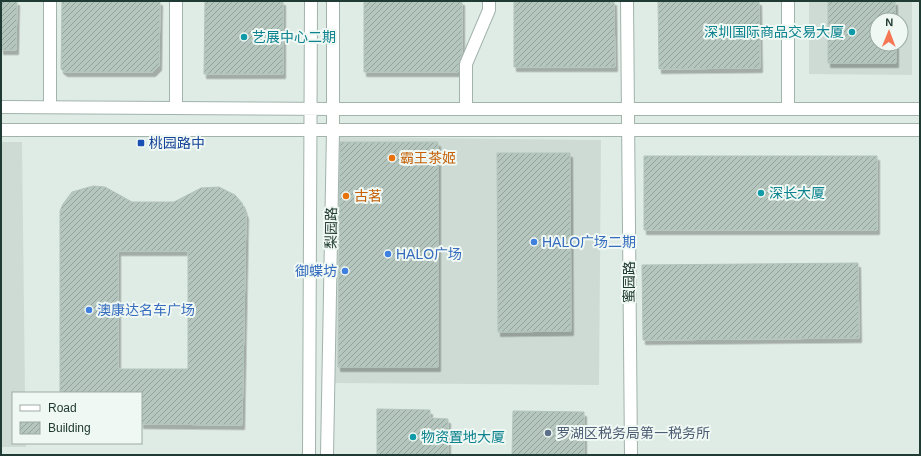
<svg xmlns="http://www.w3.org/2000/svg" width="921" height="456" viewBox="0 0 921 456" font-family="Helvetica,'Noto Sans SC',sans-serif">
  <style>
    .built { fill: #cedbd4; fill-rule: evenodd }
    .building { fill: url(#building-hatch); stroke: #b2c5bc; fill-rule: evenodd; filter: url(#shadow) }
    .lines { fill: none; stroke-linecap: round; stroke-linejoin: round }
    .minor-casing { stroke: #a2b3ac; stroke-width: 14 }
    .tertiary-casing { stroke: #a2b3ac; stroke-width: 14 }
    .minor { stroke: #fff; stroke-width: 12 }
    .tertiary { stroke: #fff; stroke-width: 12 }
    .culture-dot { fill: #0f9aa8; stroke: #f0f8f3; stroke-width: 1.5 }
    .transit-dot { fill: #1a4fb4; stroke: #f0f8f3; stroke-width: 1.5 }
    .food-dot { fill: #e8710a; stroke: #f0f8f3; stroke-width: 1.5 }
    .shop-dot { fill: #3f7fe0; stroke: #f0f8f3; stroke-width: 1.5 }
    .service-dot { fill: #5c6f8a; stroke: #f0f8f3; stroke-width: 1.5 }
    .labels { text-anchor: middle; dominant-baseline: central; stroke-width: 4; stroke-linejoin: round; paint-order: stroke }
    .culture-label { font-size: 14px; fill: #0d838f; stroke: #f0f8f3; text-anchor: start }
    .transit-label { font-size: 14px; fill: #164399; stroke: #f0f8f3; text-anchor: start }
    .food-label { font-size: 14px; fill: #c56008; stroke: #f0f8f3; text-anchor: start }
    .street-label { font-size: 14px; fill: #203b33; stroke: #f0f8f3 }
    .shop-label { font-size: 14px; fill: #366cbe; stroke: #f0f8f3; text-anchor: start }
    .service-label { font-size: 14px; fill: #4e5e75; stroke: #f0f8f3; text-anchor: start }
  </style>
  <defs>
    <pattern id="building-hatch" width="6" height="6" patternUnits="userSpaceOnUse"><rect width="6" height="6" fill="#b5c6be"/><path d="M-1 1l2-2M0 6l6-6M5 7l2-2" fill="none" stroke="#93a29b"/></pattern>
    <filter id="shadow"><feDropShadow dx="2.5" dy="4.5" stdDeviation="0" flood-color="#0004"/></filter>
  </defs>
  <rect width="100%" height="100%" fill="#dfebe5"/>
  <path class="built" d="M809,1H912V75L809,74ZM877,20H901V44H877Z
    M336,137L601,140L599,385L334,383Z
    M1,142H22L25,393H13V443H26V447H1Z"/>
  <path class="building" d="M1,1H17L16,50H1Z
    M62,1H160L159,66L153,72H65L61,69Z
    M205,1H283V74H204Z
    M364,1H462V53L459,61L458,72H364Z
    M514,1H614L615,67H514Z
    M658,1H759L760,68L659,69Z
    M828,1H895V20H877V44H896V63H828Z
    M340,142H438V367H338Z
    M497,153H570L571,331L498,332Z
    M644,156H877V230H644Z
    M93,186L105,187L132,202H174L201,188L219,187L235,195L242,203L246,215L242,425L141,424V393H60V211L63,204L72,192ZM118,251H188V369H118Z
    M858,263L859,338L643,340L642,265Z
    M377,409L430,410V418L448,419V455H377Z
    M513,411L584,412V455H512Z"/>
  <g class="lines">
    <defs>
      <path id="minor" d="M50,1V107
        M176,1V107
        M627,1L631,455
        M466,108V64L489,10V1
        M788,109V1"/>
      <path id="tertiary" d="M1,107L333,109H920
        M1,130H920
        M309,455L311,1
        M327,455L333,131V1"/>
    </defs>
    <use href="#minor" class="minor-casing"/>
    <use href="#tertiary" class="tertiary-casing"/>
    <use href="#minor" class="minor"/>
    <use href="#tertiary" class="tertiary"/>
  </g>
  <g class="culture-dot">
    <circle cx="852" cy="32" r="4"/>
    <circle cx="244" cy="37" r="4"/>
    <circle cx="761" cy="193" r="4"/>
    <circle cx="413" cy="437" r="4"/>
  </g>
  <rect class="transit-dot" x="137" y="139" width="8" height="8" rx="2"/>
  <g class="food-dot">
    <circle cx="392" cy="158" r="4"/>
    <circle cx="346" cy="196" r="4"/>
  </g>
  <g class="shop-dot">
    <circle cx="534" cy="242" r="4"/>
    <circle cx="388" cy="254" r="4"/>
    <circle cx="345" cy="271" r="4"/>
    <circle cx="89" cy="310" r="4"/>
  </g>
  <circle class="service-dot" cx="548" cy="433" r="4"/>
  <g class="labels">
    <g class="culture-label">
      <text x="844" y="32" text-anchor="end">深圳国际商品交易大厦</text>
      <text x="252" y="37">艺展中心二期</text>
      <text x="769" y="193">深长大厦</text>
      <text x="421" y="437">物资置地大厦</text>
    </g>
    <g class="transit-label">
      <text x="149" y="143">桃园路中</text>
    </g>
    <g class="food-label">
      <text x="400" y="158">霸王茶姬</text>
      <text x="354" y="196">古茗</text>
    </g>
    <g class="street-label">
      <text transform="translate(331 228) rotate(-89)">梨园路</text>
      <text transform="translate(629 282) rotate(-90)">蜜园路</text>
    </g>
    <g class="shop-label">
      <text x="542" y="242">HALO广场二期</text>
      <text x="396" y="254">HALO广场</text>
      <text x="337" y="271" text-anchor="end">御蝶坊</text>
      <text x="97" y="310">澳康达名车广场</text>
    </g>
    <g class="service-label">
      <text x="556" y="433">罗湖区税务局第一税务所</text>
    </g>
  </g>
  <rect width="921" height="456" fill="none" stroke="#203b33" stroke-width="4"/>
  <rect x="12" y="392" width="130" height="52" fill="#f0f8f3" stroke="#9daca6"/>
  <rect x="20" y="405" width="20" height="6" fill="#ffffff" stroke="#9daca6"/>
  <text x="48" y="412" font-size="12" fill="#203b33">Road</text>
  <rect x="20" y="422" width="20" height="12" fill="url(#building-hatch)" stroke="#9daca6"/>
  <text x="48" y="432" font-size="12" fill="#203b33">Building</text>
  <g transform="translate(889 32) rotate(1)"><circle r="19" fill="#f0f8f3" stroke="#9daca6"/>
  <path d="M0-3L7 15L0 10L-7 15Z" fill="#f57653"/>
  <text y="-6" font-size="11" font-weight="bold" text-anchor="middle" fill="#203b33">N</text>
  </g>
</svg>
